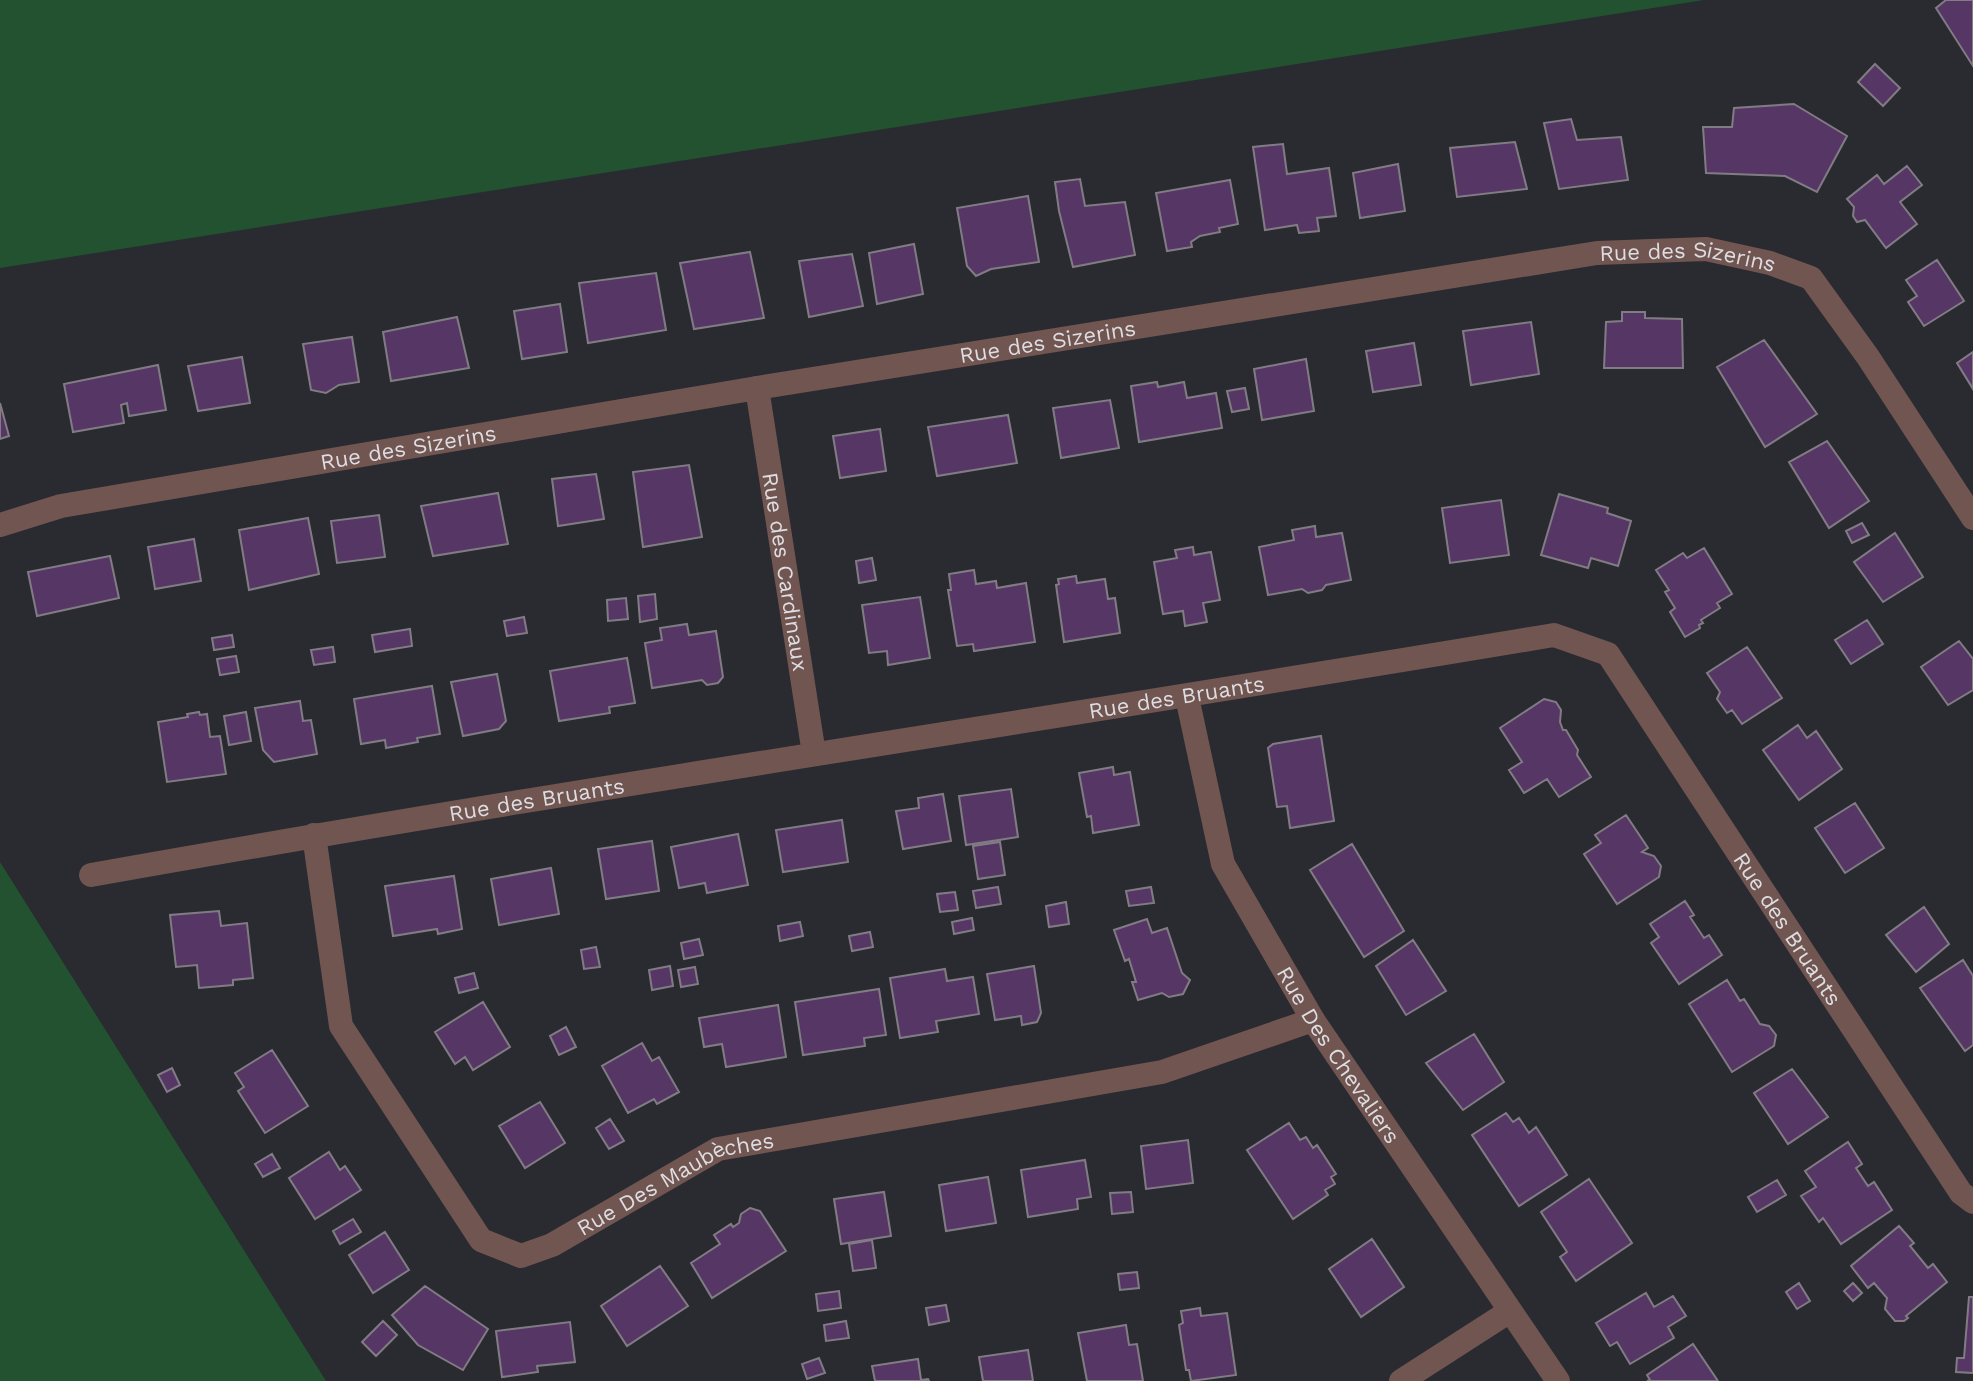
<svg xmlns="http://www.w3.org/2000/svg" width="1973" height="1381" viewBox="0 0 1973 1381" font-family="'Work Sans',sans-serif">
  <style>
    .green { fill: #235230 }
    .building { fill: #563665; stroke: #817c84; stroke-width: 2 }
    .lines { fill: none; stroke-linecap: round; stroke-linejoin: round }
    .street { stroke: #715551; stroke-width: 24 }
    .labels { text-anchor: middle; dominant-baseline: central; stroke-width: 6; stroke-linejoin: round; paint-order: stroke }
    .street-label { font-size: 22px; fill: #dddde2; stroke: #131316 }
  </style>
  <rect width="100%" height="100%" fill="#2a2a31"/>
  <path class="green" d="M0,0H1704L0,268Z
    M0,862L326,1381H0Z"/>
  <path class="building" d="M1946,0H1973V66L1936,8Z
    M1875,64L1900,88L1883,106L1858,82Z
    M1794,104L1847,136L1817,192L1785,176L1706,173L1703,127H1732L1734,108Z
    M1571,119L1577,140L1621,137L1628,180L1559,189L1544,123Z
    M1515,142L1527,189L1457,197L1450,148Z
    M1283,144L1287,174L1329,168L1336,216L1317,218L1319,231L1299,233L1297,225L1265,230L1253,147Z
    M1398,164L1405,211L1360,218L1353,173Z
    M1907,166L1922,185L1900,202L1917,224L1886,248L1865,220L1857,222L1853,216L1854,207L1847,199L1877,175L1884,184Z
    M1080,179L1085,206L1125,202L1135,255L1073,267L1059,211L1055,182Z
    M1230,180L1238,224L1219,228L1220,232L1200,236L1191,242L1192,247L1167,251L1156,193Z
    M1028,196L1039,262L991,269L976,276L967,266L957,208Z
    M914,244L923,294L877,304L869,253Z
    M750,252L764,318L694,329L680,263Z
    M852,254L863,306L809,317L799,261Z
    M1937,260L1964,301L1924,326L1908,302L1917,296L1906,280Z
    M656,273L666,330L588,343L579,283Z
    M560,304L567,352L522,359L514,311Z
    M1622,312H1645V318L1682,319L1683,368H1604L1606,322L1622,321Z
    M457,317L469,368L391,381L383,332Z
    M1531,322L1539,374L1471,385L1463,331Z
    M352,337L359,382L339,385L326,393L311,390L303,344Z
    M1764,340L1817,414L1765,447L1717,367Z
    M1414,343L1421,385L1373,392L1366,351Z
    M1973,352V389L1957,363Z
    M242,357L250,403L198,411L188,366Z
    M1306,359L1314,411L1262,420L1254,369Z
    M158,365L166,410L129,416L127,403L121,405L124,423L73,432L64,384Z
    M1157,382L1158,387L1184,382L1187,398L1216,393L1222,428L1139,442L1131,386Z
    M1245,388L1249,409L1232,412L1227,391Z
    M1110,400L1119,448L1061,458L1053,408Z
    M0,403L9,436L0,439Z
    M1008,415L1017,463L937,476L928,427Z
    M880,429L886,471L840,478L833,436Z
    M1827,441L1869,501L1829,528L1789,462Z
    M689,465L702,537L643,547L633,472Z
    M596,474L604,519L558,526L552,479Z
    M498,493L508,544L433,556L421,506Z
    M1559,494L1608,508L1607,513L1631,521L1618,566L1591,558L1588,568L1541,555Z
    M1501,500L1509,555L1450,563L1442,508Z
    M379,515L385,557L337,563L331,521Z
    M308,518L319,574L249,590L239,530Z
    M1862,523L1869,535L1852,543L1846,531Z
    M1315,526L1316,537L1342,533L1351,580L1326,585L1322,590L1308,593L1302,589L1268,595L1259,547L1294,540L1292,530Z
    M1895,533L1923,577L1883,602L1854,562Z
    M194,539L201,581L155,589L148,547Z
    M1193,547L1194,555L1211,552L1220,600L1203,603L1207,622L1185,626L1183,611L1163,614L1154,562L1177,558L1175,550Z
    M1704,548L1732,594L1717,603L1720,608L1701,620L1703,623L1699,625L1700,628L1685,637L1670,612L1675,608L1665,592L1669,590L1656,570L1683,553L1687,558Z
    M110,556L119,598L37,616L28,572Z
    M872,558L876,580L859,583L856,561Z
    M974,570L976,584L996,581L997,588L1026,583L1035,642L974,651L973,644L957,646L948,590H951L949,574Z
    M1076,576L1077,583L1105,579L1108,599L1115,598L1120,633L1064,642L1056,585L1059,584L1058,579Z
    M655,594L657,619L640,622L638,596Z
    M920,597L930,658L888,665L887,651L869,653L862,605Z
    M626,598L628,619L608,621L607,600Z
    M524,617L527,633L507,636L504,621Z
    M1867,620L1883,644L1851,664L1835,640Z
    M687,624L689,635L716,631L723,677L718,683L707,685L702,680L652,688L645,643L662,640L660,628Z
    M410,629L412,646L375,652L372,635Z
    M232,635L234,647L214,650L212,638Z
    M1959,641L1973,659V690L1948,705L1921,667Z
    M333,647L335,662L314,665L311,650Z
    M1747,647L1782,698L1742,724L1732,710L1727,713L1717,699L1720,692L1707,673Z
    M236,656L239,672L220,675L217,659Z
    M627,658L635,703L609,707L610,713L559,721L550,671Z
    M497,674L506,721L499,729L463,736L451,682Z
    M432,686L440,734L417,738L418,742L386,748L385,740L361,744L354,699Z
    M1544,699L1556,702L1561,710L1560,722L1563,730H1566L1578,750L1577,755L1591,777L1559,797L1547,779L1524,793L1509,770L1522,762L1500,728Z
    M300,701L303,721L311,720L317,754L274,762L263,750L255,708Z
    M199,712L200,715L207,714L210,737L220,736L226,774L167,782L158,722L188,717L187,714Z
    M246,712L251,741L229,745L224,716Z
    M1798,725L1807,738L1816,731L1842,769L1799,800L1763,750Z
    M1321,736L1334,821L1290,828L1287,806L1277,807L1268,748L1273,744Z
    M1113,767L1114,775L1130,772L1139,825L1093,833L1091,816L1087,817L1079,773Z
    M1011,789L1018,837L966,845L959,796Z
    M943,794L951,841L903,849L896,811L919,808L918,798Z
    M1855,803L1884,848L1845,873L1815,828Z
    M1626,815L1648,848L1642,852L1654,856L1661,866L1659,877L1617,904L1584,854L1601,843L1595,835Z
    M842,820L848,862L783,872L776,830Z
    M738,834L748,885L707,893L705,883L679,888L671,847Z
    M652,841L659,891L606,899L598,849Z
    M1000,842L1005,875L978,879L973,846Z
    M1352,844L1404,931L1364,957L1310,870Z
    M551,868L559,914L499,925L491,879Z
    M454,876L462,929L438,934L437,929L393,936L385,886Z
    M998,887L1001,904L976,908L973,891Z
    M1151,887L1154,903L1129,906L1126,891Z
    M955,892L958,910L940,912L937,894Z
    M1685,901L1694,915L1690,917L1704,938L1709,935L1722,955L1679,984L1651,943L1659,937L1650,924Z
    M1066,902L1069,924L1049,927L1046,906Z
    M1924,907L1949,944L1916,972L1886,935Z
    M219,911L221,926L247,923L253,978L233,980V985L199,988L197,965L176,967L170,915Z
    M972,918L974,930L954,934L952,922Z
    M1147,919L1152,933L1167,928L1182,973L1190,980L1183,994L1169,997L1162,993L1138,1000L1132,982H1136L1129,959L1125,961L1114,930Z
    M800,922L803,936L780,941L778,926Z
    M870,932L873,947L852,951L849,936Z
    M699,939L703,955L684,959L681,943Z
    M1413,940L1446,991L1406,1015L1376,966Z
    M596,947L600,967L584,969L581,950Z
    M1963,960L1973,976V1045L1965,1051L1920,988Z
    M670,966L673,986L652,990L649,970Z
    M1034,966L1041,1013L1037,1022L1022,1025L1021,1016L995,1020L987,974Z
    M695,967L698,984L681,987L678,970Z
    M945,969L947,981L973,977L979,1014L936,1021L938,1032L900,1038L890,978Z
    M474,973L478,988L459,993L455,978Z
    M1727,980L1740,1001L1744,999L1760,1024L1769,1026L1776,1035L1774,1046L1732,1072L1689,1004Z
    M879,989L886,1035L864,1038L865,1046L803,1055L795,1002Z
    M483,1002L510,1047L473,1070L465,1057L455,1064L435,1032Z
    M778,1005L786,1057L726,1067L722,1044L704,1047L699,1018Z
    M566,1027L576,1047L559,1055L550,1036Z
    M1474,1034L1504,1082L1463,1110L1426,1063Z
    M642,1043L652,1061L659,1057L679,1092L657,1104L654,1099L628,1113L602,1066Z
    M272,1050L308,1106L265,1133L238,1091L244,1087L235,1073Z
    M172,1068L180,1085L167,1092L158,1075Z
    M1792,1069L1828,1117L1788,1144L1754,1093Z
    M540,1102L565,1143L525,1168L499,1126Z
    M1506,1113L1513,1122L1519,1118L1529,1133L1536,1127L1567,1175L1519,1206L1472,1135Z
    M610,1119L624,1141L609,1149L596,1128Z
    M1289,1123L1300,1140L1306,1137L1313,1148L1317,1145L1336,1174L1331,1177L1335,1184L1325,1190L1328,1195L1293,1219L1247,1150Z
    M1188,1140L1193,1183L1146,1189L1141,1146Z
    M1848,1142L1862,1164L1856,1168L1868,1186L1874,1182L1892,1210L1841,1244L1823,1218L1819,1222L1801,1196L1816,1187L1805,1171Z
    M329,1152L340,1170L345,1166L361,1190L315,1219L289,1178Z
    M272,1154L280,1168L263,1177L255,1164Z
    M1085,1160L1091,1197L1077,1199L1078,1209L1028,1217L1021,1170Z
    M988,1177L996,1223L946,1231L939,1185Z
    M1589,1179L1632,1243L1576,1281L1560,1257L1567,1252L1541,1212Z
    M1777,1180L1786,1195L1757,1212L1748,1197Z
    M884,1192L891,1236L841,1244L834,1199Z
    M1131,1192L1133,1212L1112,1214L1110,1193Z
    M750,1208L760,1211L786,1251L712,1298L691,1263L720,1244L714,1235L731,1224L733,1227L739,1223L741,1214Z
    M353,1219L361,1232L340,1244L333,1231Z
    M1899,1226L1914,1243L1910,1246L1928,1268L1933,1264L1947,1282L1906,1316L1908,1318L1904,1321H1895L1885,1309L1887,1298L1874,1283L1868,1288L1851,1266Z
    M385,1232L409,1270L373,1293L349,1255Z
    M1372,1239L1404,1287L1361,1317L1329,1269Z
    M872,1240L876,1268L853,1271L849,1244Z
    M660,1266L688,1306L627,1346L601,1306Z
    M1137,1272L1139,1288L1120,1290L1118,1274Z
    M1799,1283L1810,1301L1797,1309L1786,1292Z
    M1853,1283L1862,1293L1853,1301L1844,1291Z
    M425,1286L488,1329L463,1370L418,1345L392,1315Z
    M839,1291L841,1308L818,1311L816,1294Z
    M1646,1293L1654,1307L1673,1296L1686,1316L1668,1327L1674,1338L1630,1364L1617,1342L1610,1346L1596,1323Z
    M1969,1297H1973V1373L1956,1372L1957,1358H1964Z
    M946,1305L949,1321L929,1325L926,1308Z
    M1200,1308L1201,1316L1227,1313L1236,1375L1191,1381L1189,1370H1186L1179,1325L1183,1323L1181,1311Z
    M383,1321L397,1335L376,1356L362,1342Z
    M846,1321L849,1338L826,1341L824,1325Z
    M570,1322L575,1362L537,1366L538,1372L502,1377L496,1331Z
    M1126,1325L1129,1345L1137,1344L1143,1381H1087L1078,1333Z
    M1693,1344L1718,1381H1647L1650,1380L1647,1375Z
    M1028,1350L1033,1381H983L979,1357Z
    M819,1358L825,1373L807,1379L802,1364Z
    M918,1359L921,1380L928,1379L929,1381H875L872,1366Z"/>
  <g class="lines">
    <g class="street">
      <path id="s1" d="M757,388L814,754"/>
      <path id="s2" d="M0,525L61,506L757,388L1597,253L1706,249L1770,263L1811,278L1868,357L1973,518"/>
      <path id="s3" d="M1187,697L1223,864L1313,1020L1558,1381"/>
      <path id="s4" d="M314,835L341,1026L481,1240L521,1256L552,1245L718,1149L1162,1072L1313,1020"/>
      <path id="s5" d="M91,875C578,788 1067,717 1554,635L1608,654L1961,1193L1973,1202"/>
      <path d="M1401,1381L1510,1311"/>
    </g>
  </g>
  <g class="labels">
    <g class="street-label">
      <text stroke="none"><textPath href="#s2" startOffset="1712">Rue des Sizerins</textPath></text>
      <text stroke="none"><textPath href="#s2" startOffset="1064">Rue des Sizerins</textPath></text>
      <text stroke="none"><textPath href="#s2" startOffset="416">Rue des Sizerins</textPath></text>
      <text stroke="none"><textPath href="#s1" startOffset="186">Rue des Cardinaux</textPath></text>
      <text stroke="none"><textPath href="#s5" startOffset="1100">Rue des Bruants</textPath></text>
      <text stroke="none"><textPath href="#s5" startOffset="452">Rue des Bruants</textPath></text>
      <text stroke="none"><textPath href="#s5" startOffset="1868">Rue des Bruants</textPath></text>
      <text stroke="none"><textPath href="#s3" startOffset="394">Rue Des Chevaliers</textPath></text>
      <text stroke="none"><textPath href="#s4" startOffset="664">Rue Des Maubèches</textPath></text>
    </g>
  </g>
</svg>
